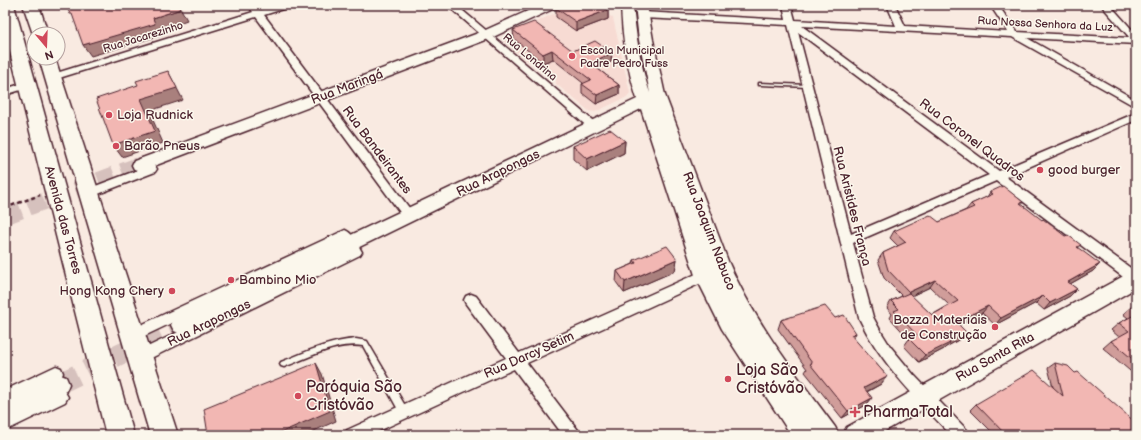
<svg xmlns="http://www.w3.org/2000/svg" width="1141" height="440" viewBox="0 0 1141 440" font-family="'Balsamiq Sans',sans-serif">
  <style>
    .built { fill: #f7dbd3 }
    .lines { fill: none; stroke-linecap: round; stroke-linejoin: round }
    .secondary-tunnel-far1 { stroke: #d6c1bd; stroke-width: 17; stroke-dasharray: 17 8; stroke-linecap: butt }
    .secondary-tunnel { stroke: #d6c1bd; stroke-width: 21; stroke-dasharray: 21 10; stroke-linecap: butt }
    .lane-casing { stroke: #4a1f2b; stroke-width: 3 }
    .street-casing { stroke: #4a1f2b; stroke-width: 3 }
    .secondary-casing { stroke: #4a1f2b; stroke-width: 3 }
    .highway-casing { stroke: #4a1f2b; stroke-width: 3 }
    .path { stroke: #4a1f2b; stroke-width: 2.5; stroke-dasharray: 4 3; stroke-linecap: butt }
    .lane { fill: #fbf7ec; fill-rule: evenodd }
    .street { fill: #fbf7ec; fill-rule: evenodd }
    .secondary { fill: #fbf7ec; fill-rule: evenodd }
    .highway { fill: #fbf7ec; fill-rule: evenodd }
    .wall { fill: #d09d9a; stroke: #4a1f2b; fill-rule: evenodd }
    .shaded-wall { fill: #a9807d; stroke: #4a1f2b }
    .building { fill: #f2b7b3; stroke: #4a1f2b }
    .poi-dot { fill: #d1495b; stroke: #fbf7ec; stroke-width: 1.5 }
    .labels { text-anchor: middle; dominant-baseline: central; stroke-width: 3; stroke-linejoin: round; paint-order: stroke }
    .far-street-label { font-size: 11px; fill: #4a1f2b; stroke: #fbf7ec }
    .far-poi-label { font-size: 11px; fill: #4a1f2b; stroke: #fbf7ec; text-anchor: start }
    .street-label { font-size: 13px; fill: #4a1f2b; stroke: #fbf7ec }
    .poi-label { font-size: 13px; fill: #4a1f2b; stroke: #fbf7ec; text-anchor: start }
    .near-poi-label { font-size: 16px; fill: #4a1f2b; stroke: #fbf7ec; text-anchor: start }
  </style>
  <rect width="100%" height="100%" fill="#f9eae1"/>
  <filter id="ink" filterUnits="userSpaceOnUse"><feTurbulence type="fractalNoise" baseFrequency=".025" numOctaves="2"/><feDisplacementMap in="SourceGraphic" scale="8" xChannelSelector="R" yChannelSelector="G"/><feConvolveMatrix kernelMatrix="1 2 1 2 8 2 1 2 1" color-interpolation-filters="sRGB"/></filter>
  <g filter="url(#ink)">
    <path class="built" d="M582,5H595L613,18L630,93L627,97L595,112L589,111L556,84V80L535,62H529L501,39L553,14L556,15Z"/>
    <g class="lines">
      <path class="secondary-tunnel-far1" d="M5,216L140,165"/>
      <path class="secondary-tunnel" d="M58,384L181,325"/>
      <defs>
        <path id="lane" d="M759,83L808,85L810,86L808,87L761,85H759Z
          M356,339L367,341L407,409L408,412L407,415L404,416L401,415L363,346C335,342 309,358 284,367L281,366L280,364L281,362C306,352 329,341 356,339Z"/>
        <path id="street" d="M248,5H256L260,10L277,5H290L289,7L264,15L413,213L415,216L413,219L409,220L405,219L256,17L56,79L53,80L48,77L50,75L253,12Z
          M447,5H456L598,125L599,127L598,129H590Z
          M783,5H791L795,20L896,26L887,5H895L905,26L1008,32L990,5H998L1017,32L1130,38L1101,5H1110L1136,34V44L1027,38L1136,100V107L1012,37L802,26L999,171L1136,113V120L1006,177L1136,272V284L1131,283L996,181L853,243L873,317L880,330L890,346L914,375L967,430L969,435H951C916,398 881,364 859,318L788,25L642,18L638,15L642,12L786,20ZM798,32L989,175L851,234Z
          M27,82L32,85L30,87L5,95V89Z
          M151,165L155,166L157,169L155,172L93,196L89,197L85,196L83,193L85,190Z
          M345,230C353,233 358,245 362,252L360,255L145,361L140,363L135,361L133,357L135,353L348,250L343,241L138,339L133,341L128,339L126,335L128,331Z
          M705,270L710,271L711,275L710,279L527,363L578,430L580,435H563L514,369L370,435H345L347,430L506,358L466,304L464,300L466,296L471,294L476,296L519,353Z
          M56,366L61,368L63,373L61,378L5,404V390Z
          M60,390L65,392L68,397L65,402L5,431V416Z"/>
        <path id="secondary" d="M541,5H557L555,8L491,38L146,169L140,171L134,169L132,165L134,161L481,32Z
          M621,5H633C636,35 640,65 650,93L639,40L635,5H647L653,40L665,95L728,261C755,323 795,373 835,427L839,435H791L722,329L695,275L641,109L188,331L181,334L174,331L171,325L174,319L637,99C627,68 622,37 621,5Z
          M1136,271V288L878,435H843L847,427L1129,273Z
          M58,374L66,377L69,384L66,391L5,421V398Z"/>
        <path id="highway" d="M5,5H14L134,435H106L5,32Z
          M23,5H39L48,34H34V37Z
          M39,58H55L178,435H150Z"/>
      </defs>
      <use href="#lane" class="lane-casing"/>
      <use href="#street" class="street-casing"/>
      <use href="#secondary" class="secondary-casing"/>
      <use href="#highway" class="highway-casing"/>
      <path class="path" d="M5,208L40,195"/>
      <use href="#lane" class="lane"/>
      <use href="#street" class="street"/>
      <use href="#secondary" class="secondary"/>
      <use href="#highway" class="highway"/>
    </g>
    <path class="wall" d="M556,8L608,10V19L576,31L556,17Z
      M513,30L573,51L611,62L598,69L619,85V94L596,104L582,93V84L583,83L553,59L543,63L514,39Z
      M625,141L624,153L587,171L573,159V146Z
      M990,192L1023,202L1021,205L1078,248L1093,271L1070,284L1077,289L1070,296L1044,310L1036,303L995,325L982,313L959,325L966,332L960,339L946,347L944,349L919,362L904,346L909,339L890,318L892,314L887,308L891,301L902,296L884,278L878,260L883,253L898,246L890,238L894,231L939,222L966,210L971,204L987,197ZM930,287L949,305L932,315L911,296Z
      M677,259L675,271L624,293L616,282L617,271L633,264L634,260Z
      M1136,305V376L1103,348L1111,341L1119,337L1111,330L1119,323L1128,318L1123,314L1131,307Z
      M835,318L856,333L853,338L887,376L881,384L867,392L872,398L866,405L842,418L805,372L807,369L778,329L781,320Z
      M1055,363L1126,435H995L970,410L976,404L1053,387L1048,368Z"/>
    <path class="shaded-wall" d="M181,9L187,20L159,30L162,35L91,56L83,45L153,18Z
      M608,10V19L576,31V22Z
      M552,50L553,59L543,63V54Z
      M612,53L611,62L590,72V63Z
      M168,71L183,100L149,111L163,143L122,157L113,145L141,99Z
      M619,85V94L596,104L597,95Z
      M625,141L624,153L587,171V159Z
      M677,259L675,271L624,293L625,282Z
      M1100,264L1093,271L1061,289L1068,282Z
      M935,280L930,287L905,299L909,292Z
      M1077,289L1070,296L1044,310L1050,303Z
      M1043,296L1036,303L995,325L1001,318Z
      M988,306L982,313L950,329L956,322Z
      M966,332L960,339L946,347L944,349L919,362L925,355Z
      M856,333L851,341V335Z
      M316,363L322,374L336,421L305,435H275Z
      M887,376L881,384L858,396L864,388Z
      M872,398L866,405L842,418L848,411Z"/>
    <path class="building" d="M66,5H179L181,9L153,18L155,24L83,45L72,14H70Z
      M564,5H601L608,10L576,22L556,8Z
      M534,22L573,51L595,41L612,53L590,63L619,85L597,95L582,84L591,80L552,50L543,54L513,30Z
      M168,71L177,88L141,99L155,131L113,145L96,99L138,85L136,81Z
      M610,129L625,141L587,159L573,146Z
      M1003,186L1023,202L1020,203L1042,220L1043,219L1065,236L1068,235L1081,245L1077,247L1100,264L1068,282L1077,289L1050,303L1043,296L1001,318L988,306L956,322L966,332L949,342L950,343L925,355L909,339L917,335L894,311L899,309L891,301L909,293L932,315L958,301L935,280L909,292L888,270L883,253L906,242L894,231L930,215L939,222L974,207L971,204L993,194L990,192Z
      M667,246L677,259L625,282L617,271L636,263L634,260Z
      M1136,305V311L1131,307Z
      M825,306L835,318L844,315L856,333L851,335L887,376L864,388L872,398L848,411L810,364L812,363L781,320Z
      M1136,314V362L1111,341L1129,331L1119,323Z
      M316,363L330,411L275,435H208L204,409Z
      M1055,363L1068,366L1075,373L1078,372L1136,423V428L1126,435H1006L976,404L1034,370L1063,396Z"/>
  </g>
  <g class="poi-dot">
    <circle cx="572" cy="56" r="4"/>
    <circle cx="109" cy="115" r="4"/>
    <circle cx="116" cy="146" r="4"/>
    <circle cx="1040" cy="170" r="4"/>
    <circle cx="231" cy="280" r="4"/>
    <circle cx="172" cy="291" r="4"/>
    <circle cx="995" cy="327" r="4"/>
    <circle cx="728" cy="379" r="4"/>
    <circle cx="298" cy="396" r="4"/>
    <path d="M853 406h4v4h4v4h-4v4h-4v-4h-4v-4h4z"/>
  </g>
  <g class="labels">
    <g class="far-street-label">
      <text transform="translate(1045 24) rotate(3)">Rua Nossa Senhora da Luz</text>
      <text transform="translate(143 37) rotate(-17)">Rua Jacarezinho</text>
      <text transform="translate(530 57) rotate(40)">Rua Londrina</text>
    </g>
    <g class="far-poi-label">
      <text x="580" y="50">Escola Municipal<tspan x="580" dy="13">Padre Pedro Fuss</tspan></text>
    </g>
    <g class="street-label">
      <text transform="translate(347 87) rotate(-21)">Rua Maringá</text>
      <text transform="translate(972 140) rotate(37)">Rua Coronel Quadros</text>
      <text transform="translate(377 150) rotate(53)">Rua Bandeirantes</text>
      <text transform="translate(498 173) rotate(-26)">Rua Arapongas</text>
      <text transform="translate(852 206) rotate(76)">Rua Aristides França</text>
      <text transform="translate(63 220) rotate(75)">Avenida das Torres</text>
      <text transform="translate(709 231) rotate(69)">Rua Joaquim Nabuco</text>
      <text transform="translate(209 323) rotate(-26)">Rua Arapongas</text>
      <text transform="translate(529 355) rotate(-24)">Rua Darcy Setim</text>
      <text transform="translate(995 357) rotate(-29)">Rua Santa Rita</text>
    </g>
    <g class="poi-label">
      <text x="117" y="115">Loja Rudnick</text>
      <text x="124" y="146">Barão Pneus</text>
      <text x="1048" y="170">good burger</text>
      <text x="239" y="280">Bambino Mio</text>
      <text x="164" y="291" text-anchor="end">Hong Kong Chery</text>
      <text x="987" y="320" text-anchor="end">Bozza Materiais<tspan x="987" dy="15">de Construção</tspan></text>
    </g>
    <g class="near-poi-label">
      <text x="736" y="370">Loja São<tspan x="736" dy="18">Cristóvão</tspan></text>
      <text x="306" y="387">Paróquia São<tspan x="306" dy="18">Cristóvão</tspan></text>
      <text x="863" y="412">PharmaTotal</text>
    </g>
  </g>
  <rect width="1141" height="440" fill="none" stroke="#fbf7ec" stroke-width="20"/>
  <rect x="10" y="10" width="1121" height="420" fill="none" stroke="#4a1f2b" stroke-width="1.5" filter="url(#ink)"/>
  <g transform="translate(46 46) rotate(161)"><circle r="19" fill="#fbf7ec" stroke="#b4a19f"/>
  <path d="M0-3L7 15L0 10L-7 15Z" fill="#d1495b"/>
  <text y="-6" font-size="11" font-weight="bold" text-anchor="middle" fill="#4a1f2b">N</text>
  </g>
</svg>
